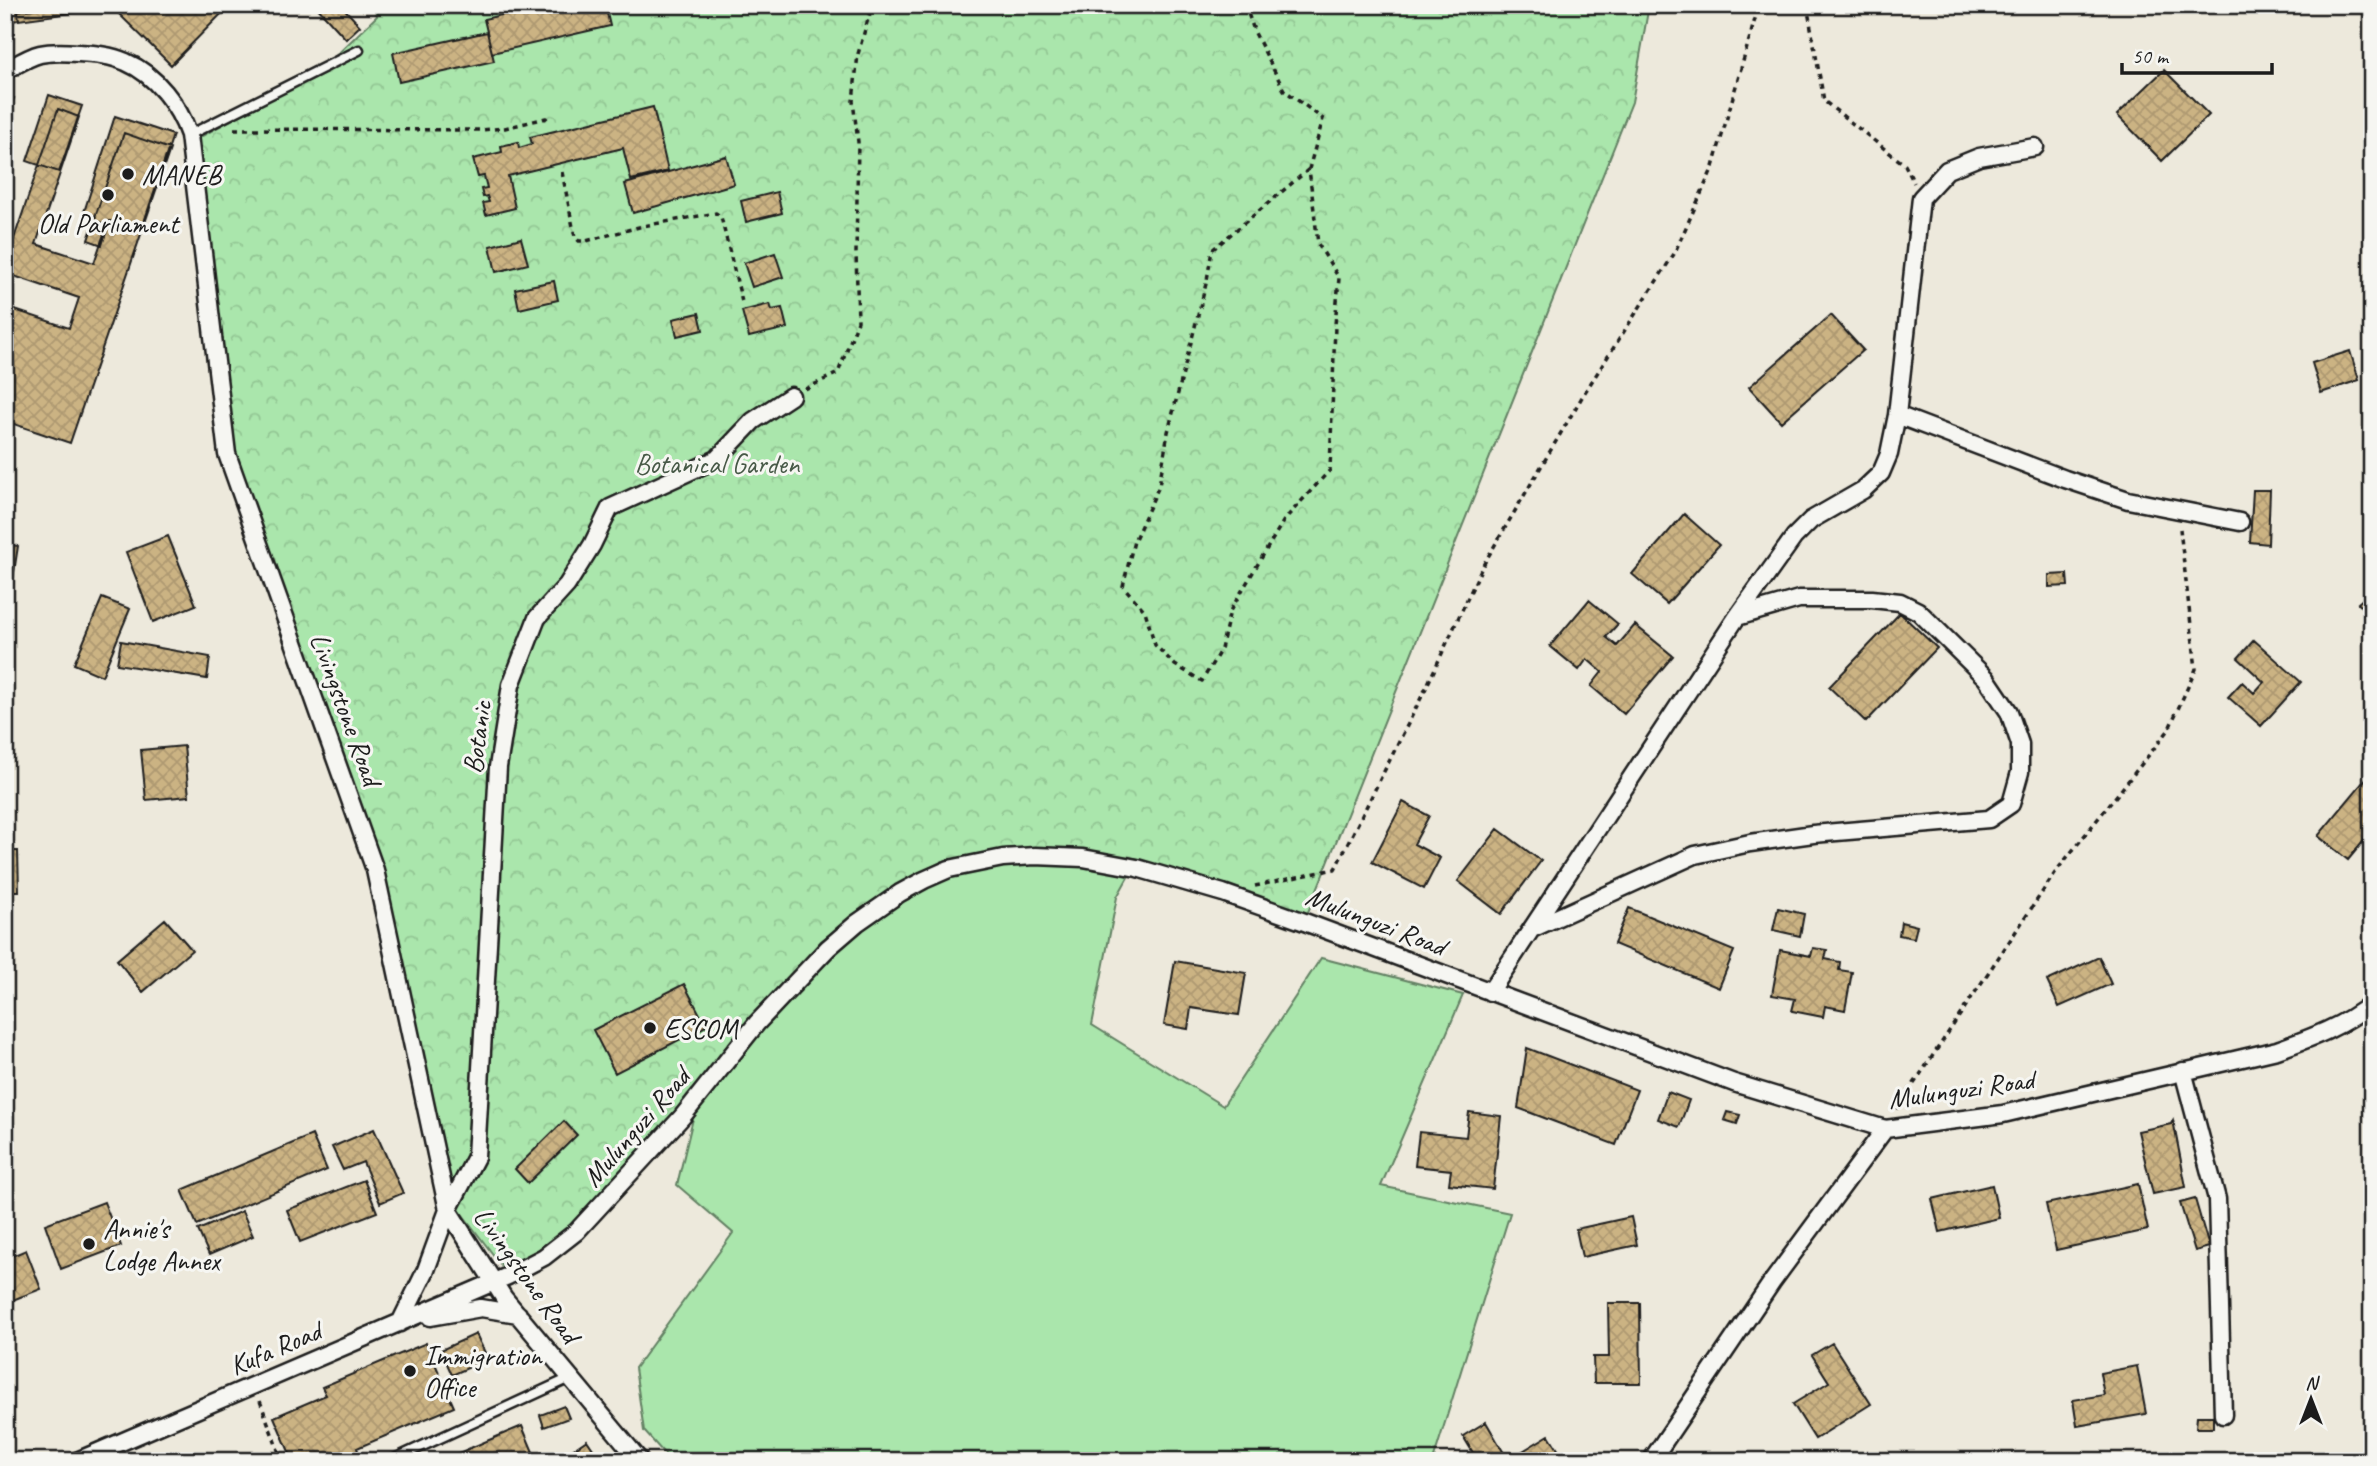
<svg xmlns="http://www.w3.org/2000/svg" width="2377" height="1466" viewBox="0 0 2377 1466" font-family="Caveat,sans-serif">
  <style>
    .park { fill: url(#park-crowns); stroke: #638164; stroke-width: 2 }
    .garden { fill: #aae6ac; stroke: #638164; stroke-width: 2 }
    .building { fill: url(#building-cross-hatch); stroke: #1c1c1c; stroke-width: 2 }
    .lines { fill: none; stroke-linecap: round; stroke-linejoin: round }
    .lane-casing { stroke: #1c1c1c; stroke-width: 13 }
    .street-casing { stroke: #1c1c1c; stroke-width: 21 }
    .path { stroke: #1c1c1c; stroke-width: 3.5; stroke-dasharray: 5 5; stroke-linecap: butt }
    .lane { stroke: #f6f6f2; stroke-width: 8 }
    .street { stroke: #f6f6f2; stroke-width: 16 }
    .poi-dot { fill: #1c1c1c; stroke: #f6f6f2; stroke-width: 2.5 }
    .labels { text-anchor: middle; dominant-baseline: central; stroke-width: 6; stroke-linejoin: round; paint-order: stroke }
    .poi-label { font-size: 28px; fill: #1c1c1c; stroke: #f6f6f2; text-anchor: start }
    .park-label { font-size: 28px; fill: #475947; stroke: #f6f6f2 }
    .street-label { font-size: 28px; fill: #1c1c1c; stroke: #f6f6f2 }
  </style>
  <defs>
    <pattern id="park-crowns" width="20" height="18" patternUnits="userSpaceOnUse" patternTransform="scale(1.75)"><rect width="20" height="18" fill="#aae6ac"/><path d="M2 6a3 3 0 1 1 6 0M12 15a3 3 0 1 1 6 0" fill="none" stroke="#92c593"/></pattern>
    <pattern id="building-cross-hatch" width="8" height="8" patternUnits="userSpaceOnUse" patternTransform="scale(1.75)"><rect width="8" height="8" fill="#cbb383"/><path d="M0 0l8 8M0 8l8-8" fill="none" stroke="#ae9971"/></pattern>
  </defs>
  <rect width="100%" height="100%" fill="#ede9dc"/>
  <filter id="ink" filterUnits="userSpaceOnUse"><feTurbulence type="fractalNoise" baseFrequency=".0143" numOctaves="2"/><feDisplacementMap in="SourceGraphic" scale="14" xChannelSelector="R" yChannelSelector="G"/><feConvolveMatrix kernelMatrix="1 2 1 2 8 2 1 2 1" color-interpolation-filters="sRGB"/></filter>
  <g filter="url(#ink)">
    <path class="park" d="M374,5H1649L1632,102L1306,917L1138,859L1067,848L821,941L702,1081L561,1241L508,1274L434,1177L379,868L227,458L197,139L321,70L377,16Z"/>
    <path class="garden" d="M1010,848H1067L1138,859L1117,897L1092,1025L1223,1106L1321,958L1463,995L1381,1186L1510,1213L1433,1461H671L644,1431L635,1368L733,1233L677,1185L702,1081L821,941L893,887L943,861Z"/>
    <path class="building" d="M5,5H17L19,20L5,22Z
      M17,5H108L109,8L19,20Z
      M17,5H61L18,11Z
      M125,5H230L171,65L118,13Z
      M315,5H341L360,26L346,39Z
      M517,5H605L610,26L492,53L484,19L519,11Z
      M487,32L494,61L399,82L393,53Z
      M2164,70L2209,115L2162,161L2117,115Z
      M5,95L14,98L5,120Z
      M49,95L82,106L59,172L27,161Z
      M653,107L668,171L631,180L623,148L508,176L515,208L486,215L483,203L489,202L487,196L483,197L481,189L487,188L484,176L478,177L473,159L502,152L501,146L518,142L519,148L532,144L530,137Z
      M58,109L79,117L36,244L94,263L107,225L94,220L124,133L170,149L70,443L5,421V318L9,308L69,328L79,298L5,273V265Z
      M115,116L173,135L141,231L110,221L102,245L88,240L96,217L84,212Z
      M726,156L734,184L633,213L625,184Z
      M777,192L782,213L746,222L741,201Z
      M521,238L528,264L496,272L490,246Z
      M775,253L783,277L752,287L744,263Z
      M554,281L558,300L519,309L515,289Z
      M770,304L772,310L782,308L787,328L749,337L742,311Z
      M699,313L703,330L677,336L673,319Z
      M1831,315L1863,350L1781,422L1749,387Z
      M2350,351L2359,380L2321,393L2312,363Z
      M2253,490H2270L2268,544L2250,542Z
      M1684,514L1719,545L1667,604L1632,574Z
      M168,536L196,605L153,622L126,552Z
      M5,544L18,546L10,598L5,597Z
      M2067,574L2068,586L2049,587V575Z
      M2372,591V619L2358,603Z
      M102,598L130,609L102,676L74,664Z
      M1589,600L1618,624L1606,637L1617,646L1635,625L1673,656L1624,714L1591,686L1602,672L1587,659L1579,670L1550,646Z
      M1900,613L1937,648L1866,722L1829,687Z
      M2254,640L2301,682L2261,726L2228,697L2242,682L2254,693L2264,682L2238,658Z
      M121,641L210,657L207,679L117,664Z
      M184,746L189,796L146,800L141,750Z
      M2368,776L2372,779V831L2348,860L2318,836Z
      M1403,802L1429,816L1414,844L1440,858L1424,889L1372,862Z
      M1498,829L1541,861L1501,914L1458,881Z
      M5,851H18L19,891H5Z
      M1629,908L1734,951L1719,988L1614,944Z
      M1778,908L1804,914L1800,936L1773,930Z
      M165,919L192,950L143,992L117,960Z
      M1901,922L1917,926L1914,938L1899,935Z
      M1813,948L1827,950L1825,959L1840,962L1839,970L1852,972L1845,1010L1825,1006L1823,1017L1792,1011L1795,999L1772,995L1780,950L1811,956Z
      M2099,957L2111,984L2059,1007L2047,981Z
      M1175,961L1246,973L1239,1015L1191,1008L1188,1029L1164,1025Z
      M684,984L706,1026L615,1073L593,1030Z
      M1527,1048L1637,1090L1616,1145L1518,1108Z
      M1668,1092L1689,1100L1679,1127L1658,1119Z
      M1469,1112L1501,1116L1493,1189L1449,1184L1451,1170L1415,1166L1419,1132L1466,1137Z
      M1727,1112L1740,1115L1737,1124L1724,1120Z
      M2173,1120L2186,1187L2153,1194L2138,1131L2171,1124Z
      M564,1121L577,1135L528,1183L515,1169Z
      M374,1129L403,1193L380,1203L363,1162L343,1170L332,1147Z
      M312,1135L327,1170L197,1225L182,1190Z
      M364,1180L377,1212L300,1242L287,1210Z
      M2138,1184L2148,1230L2056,1250L2046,1204Z
      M1992,1185L1999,1218L1940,1232L1932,1199Z
      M2195,1199L2209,1247L2195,1251L2180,1203Z
      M104,1202L121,1246L61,1269L45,1224Z
      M242,1211L253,1236L209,1255L198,1230Z
      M1631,1217L1637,1245L1582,1257L1576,1229Z
      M26,1250L41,1289L5,1303V1259Z
      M1608,1303H1640L1641,1383H1594L1593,1357H1609Z
      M476,1334L488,1359L452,1375L441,1350Z
      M426,1343L454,1407L357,1448L362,1461H293L274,1417L326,1395L322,1387Z
      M1832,1343L1871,1404L1815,1439L1793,1404L1829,1382L1812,1355Z
      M2137,1366L2146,1414L2077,1426L2073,1400L2104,1395L2100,1373Z
      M564,1406L569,1418L544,1427L540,1415Z
      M2197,1416H2213V1428H2196Z
      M1486,1422L1508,1460L1549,1435L1565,1461H1478L1463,1436Z
      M522,1426L533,1452L512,1461H440Z
      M587,1440L595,1452L581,1461H560L559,1459Z"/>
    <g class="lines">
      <defs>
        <path id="lane" d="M189,135L359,50
          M390,1461L570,1378"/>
        <path id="street" d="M5,71C16,65 28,57 40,54C52,51 66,52 78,53C94,54 111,55 126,62C156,75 179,106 189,135L227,454L375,870L448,1210L504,1298L640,1461
          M1897,415L2065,479L2128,500L2240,522
          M1534,928L1695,855L1750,843L1813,834L1989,819L2011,804L2020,772V744L2009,712L1986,678L1918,611L1900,602L1872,599H1799L1737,617
          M1490,992L1737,617L1794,537L1811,520L1863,490L1881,473L1889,454L1897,415L1921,198L1947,170L1979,157L2035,147
          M2183,1071L2217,1199L2223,1415
          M430,1317L481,1308L518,1314
          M400,1323L426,1270L448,1210L476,1157L498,767L511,685L537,618L567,585L592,545L610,508L717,459L753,421L791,396
          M77,1461L508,1276L544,1257L576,1232L682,1117L757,1023L828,948L857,923L900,893L924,880L949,869L1003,858L1035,856L1083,858L1137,868L1223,893L1302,921L1734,1083L1885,1129L2003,1114L2277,1050C2311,1038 2344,1026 2372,1003
          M1651,1461L1772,1282L1885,1129"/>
      </defs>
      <use href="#lane" class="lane-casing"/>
      <use href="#street" class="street-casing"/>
      <path class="path" d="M1245,5L1255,33L1284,90L1323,119L1309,169L1318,244L1339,278L1335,325L1330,470L1284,520L1230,611L1221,649L1202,681L1175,665L1155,645L1145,611L1123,586L1134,541L1159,486L1168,432L1207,280L1212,250L1309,169
        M1807,5L1824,101L1905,165L1914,183
        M234,129L480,130L505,128L546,118L550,123
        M562,172L575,237L579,241H586L643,226L716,213L721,217L742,302
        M805,389L838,373L858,321L856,253L858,142L853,101L858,54L872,5
        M1255,886L1335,869L1425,690L1482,567L1585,392L1674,254L1713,167L1759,5
        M1897,1109L2057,870L2168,731L2196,669L2180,529
        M260,1401L282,1461"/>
      <use href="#lane" class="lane"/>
      <use href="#street" class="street"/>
    </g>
  </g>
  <g class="poi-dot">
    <circle cx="128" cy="174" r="7"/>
    <circle cx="108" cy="195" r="7"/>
    <circle cx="650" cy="1028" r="7"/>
    <circle cx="89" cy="1244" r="7"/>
    <circle cx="410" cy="1371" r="7"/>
  </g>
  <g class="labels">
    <g class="poi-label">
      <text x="142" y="174">MANEB</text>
      <text x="108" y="223" text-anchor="middle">Old Parliament</text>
      <text x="664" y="1028">ESCOM</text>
      <text x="103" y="1228">Annie's<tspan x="103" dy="32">Lodge Annex</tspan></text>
      <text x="424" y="1355">Immigration<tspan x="424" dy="32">Office</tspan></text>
    </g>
    <g class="park-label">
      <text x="717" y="463">Botanical Garden</text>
    </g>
    <g class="street-label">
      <text transform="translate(346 709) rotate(70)">Livingstone Road</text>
      <text transform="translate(477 737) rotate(-82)">Botanic</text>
      <text transform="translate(1376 921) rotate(21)">Mulunguzi Road</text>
      <text transform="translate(1961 1089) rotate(-8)">Mulunguzi Road</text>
      <text transform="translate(636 1127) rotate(-49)">Mulunguzi Road</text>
      <text transform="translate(527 1275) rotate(54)">Livingstone Road</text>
      <text transform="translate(275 1348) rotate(-23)">Kufa Road</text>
    </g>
  </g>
  <rect width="2377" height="1466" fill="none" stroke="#f6f6f2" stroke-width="28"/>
  <rect x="14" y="14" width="2349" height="1438" fill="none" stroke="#1c1c1c" stroke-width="2.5" filter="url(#ink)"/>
  <g transform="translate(2311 1399)" stroke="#f6f6f2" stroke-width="5" paint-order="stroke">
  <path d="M0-5L12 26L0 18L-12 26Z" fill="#1c1c1c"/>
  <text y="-10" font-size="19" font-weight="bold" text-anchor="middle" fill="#1c1c1c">N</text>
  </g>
  <path d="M2122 63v10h150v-10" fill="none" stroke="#1c1c1c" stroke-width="3.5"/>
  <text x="2132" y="63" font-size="21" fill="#1c1c1c" stroke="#f6f6f2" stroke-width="5" paint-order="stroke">50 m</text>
</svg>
